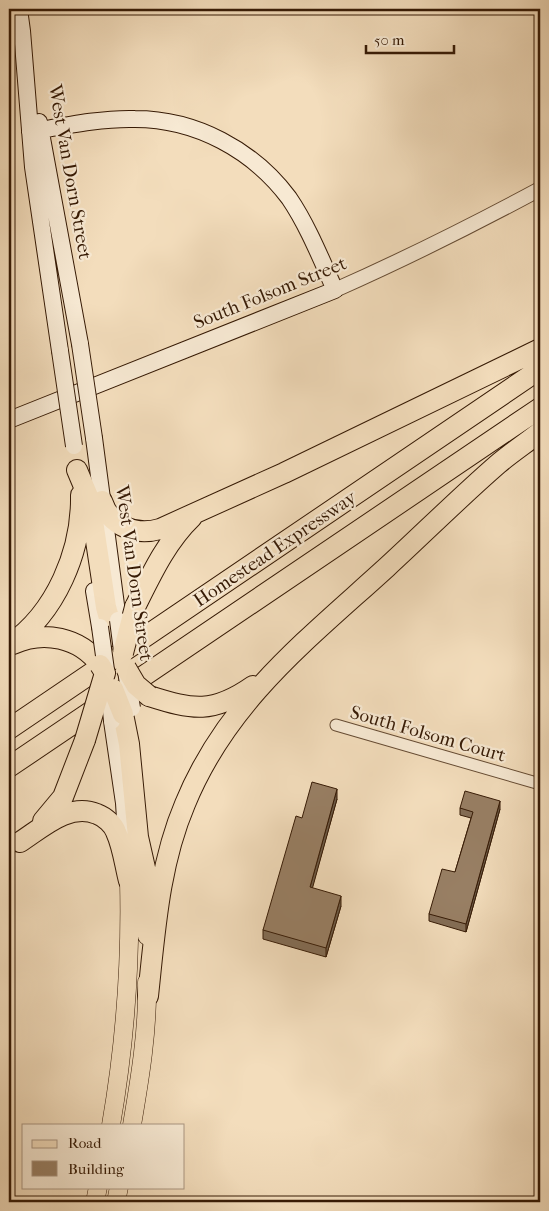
<svg xmlns="http://www.w3.org/2000/svg" width="549" height="1211" viewBox="0 0 549 1211" font-family="'IM FELL French Canon',serif">
  <style>
    .lines { fill: none; stroke-linecap: round; stroke-linejoin: round }
    .minor-casing { stroke: #654b33; stroke-width: 13 }
    .tertiary-casing { stroke: #654b33; stroke-width: 16 }
    .secondary-casing { stroke: #361a05; stroke-width: 18 }
    .primary-casing { stroke: #361a05; stroke-width: 19 }
    .motorway-casing { stroke: #361a05; stroke-width: 22 }
    .minor { stroke: #f7e9d3; stroke-width: 11 }
    .tertiary { stroke: #f7e9d3; stroke-width: 14 }
    .secondary { stroke: #f7e9d3; stroke-width: 16 }
    .primary { stroke: #f3ddbc; stroke-width: 18 }
    .motorway { stroke: #f3ddbc; stroke-width: 20 }
    .secondary-bridge-casing { stroke: #361a05; stroke-width: 18; stroke-linecap: butt }
    .motorway-bridge-casing { stroke: #361a05; stroke-width: 22; stroke-linecap: butt }
    .secondary-bridge { stroke: #f7e9d3; stroke-width: 16 }
    .motorway-bridge { stroke: #f3ddbc; stroke-width: 20 }
    .wall { fill: #836d56; stroke: #361a05 }
    .shaded-wall { fill: #6a5946; stroke: #361a05 }
    .building { fill: #987f64; stroke: #361a05 }
    .labels { text-anchor: middle; dominant-baseline: central; stroke-width: 4.5; stroke-linejoin: round; paint-order: stroke }
    .street-label { font-size: 19px; fill: #361a05; stroke: #f7e9d3 }
  </style>
  <rect width="100%" height="100%" fill="#f3ddbc"/>
  <filter id="stains"><feTurbulence type="fractalNoise" baseFrequency=".004" numOctaves="4"/><feColorMatrix values="0 0 0 0 .2 0 0 0 0 .09 0 0 0 0 .02 0 0 0 .5 -.17"/></filter>
  <radialGradient id="worn" r=".72"><stop offset=".6" stop-color="#630" stop-opacity="0"/><stop offset="1" stop-color="#630" stop-opacity=".3"/></radialGradient>
  <g class="lines">
    <defs>
      <path id="minor" d="M336,725L540,784"/>
      <path id="tertiary" d="M335,290C405,259 473,225 540,189"/>
      <path id="secondary" d="M19,9L22,31L33,167L60,351
        M39,122L80,344
        M9,420L335,290C321,259 308,226 289,198C253,150 196,119 135,119C101,118 64,126 30,132
        M94,438L118,620
        M94,591L100,627
        M112,721L124,803L127,850"/>
      <path id="primary" d="M147,936V877
        M111,1125C125,1044 131,963 129,881
        M132,1125C140,1078 148,1030 147,982
        M95,1202L98,1187
        M116,1202L119,1187"/>
      <path id="motorway" d="M77,470L90,501L106,607L114,636
        M102,501C110,526 135,536 160,529L284,473L540,349
        M135,607C151,575 166,542 192,517
        M13,644C43,630 80,637 100,665
        M9,645C56,613 82,551 81,495
        M149,696C193,710 213,714 253,686
        M123,714L129,744L138,837L147,877
        M9,729L540,369
        M9,767L540,408
        M43,821L63,797L85,740
        M20,842C42,828 69,802 97,814C105,817 113,824 116,832C123,847 125,866 129,881
        M148,996C155,931 159,865 185,804C227,701 307,640 387,567C424,533 460,497 498,464C511,453 526,443 540,432"/>
    </defs>
    <use href="#minor" class="minor-casing"/>
    <use href="#tertiary" class="tertiary-casing"/>
    <use href="#secondary" class="secondary-casing"/>
    <use href="#primary" class="primary-casing"/>
    <use href="#motorway" class="motorway-casing"/>
    <use href="#minor" class="minor"/>
    <use href="#tertiary" class="tertiary"/>
    <use href="#secondary" class="secondary"/>
    <use href="#primary" class="primary"/>
    <use href="#motorway" class="motorway"/>
    <defs>
      <path id="secondary-bridge" d="M80,344L94,438
        M60,351L74,446
        M118,620L122,651
        M100,627L106,670
        M126,671L132,708
        M109,690L112,721"/>
      <path id="motorway-bridge" d="M123,653L135,607
        M126,668L136,685L149,696
        M113,689L123,714
        M85,740L105,673L100,665"/>
    </defs>
    <use href="#secondary-bridge" class="secondary-bridge-casing"/>
    <use href="#motorway-bridge" class="motorway-bridge-casing"/>
    <use href="#secondary-bridge" class="secondary-bridge"/>
    <use href="#motorway-bridge" class="motorway-bridge"/>
  </g>
  <path class="wall" d="M337,799L312,888L341,906L326,957L263,939V930Z
    M460,808L500,809L466,932L429,921V914L455,872L471,818L460,815Z"/>
  <path class="shaded-wall" d="M337,789V799L310,897V887Z
    M500,801V809L466,932V924Z
    M341,896V906L326,957V948Z"/>
  <path class="building" d="M312,782L337,789L310,887L341,896L326,948L263,930L296,816L302,818Z
    M465,791L500,801L466,924L429,914L442,869L455,872L473,812L460,808Z"/>
  <g class="labels">
    <g class="street-label">
      <text transform="translate(70 172) rotate(80)">West Van Dorn Street</text>
      <text transform="translate(270 293) rotate(-22)">South Folsom Street</text>
      <text transform="translate(275 549) rotate(-34)">Homestead Expressway</text>
      <text transform="translate(134 573) rotate(82)">West Van Dorn Street</text>
      <text transform="translate(428 734) rotate(16)">South Folsom Court</text>
    </g>
  </g>
  <rect width="549" height="1211" fill="none" stroke="#f3ddbc" stroke-width="30"/>
  <rect x="10" y="10" width="529" height="1191" fill="none" stroke="#361a05" stroke-width="2.5"/>
  <rect x="15" y="15" width="519" height="1181" fill="none" stroke="#361a05"/>
  <rect x="22" y="1124" width="162" height="65" fill="#f7e9d3" stroke="#aa9681"/>
  <rect x="32" y="1140" width="25" height="8" fill="#f3ddbc" stroke="#aa9681"/>
  <text x="68" y="1148" font-size="15" fill="#361a05">Road</text>
  <rect x="32" y="1161" width="25" height="15" fill="#987f64" stroke="#aa9681"/>
  <text x="68" y="1174" font-size="15" fill="#361a05">Building</text>
  <path d="M366 45v8h88v-8" fill="none" stroke="#361a05" stroke-width="2.5"/>
  <text x="374" y="45" font-size="15" fill="#361a05" stroke="#f7e9d3" stroke-width="4" paint-order="stroke">50 m</text>
  <rect width="100%" height="100%" filter="url(#stains)"/>
  <rect width="100%" height="100%" fill="url(#worn)"/>
</svg>
